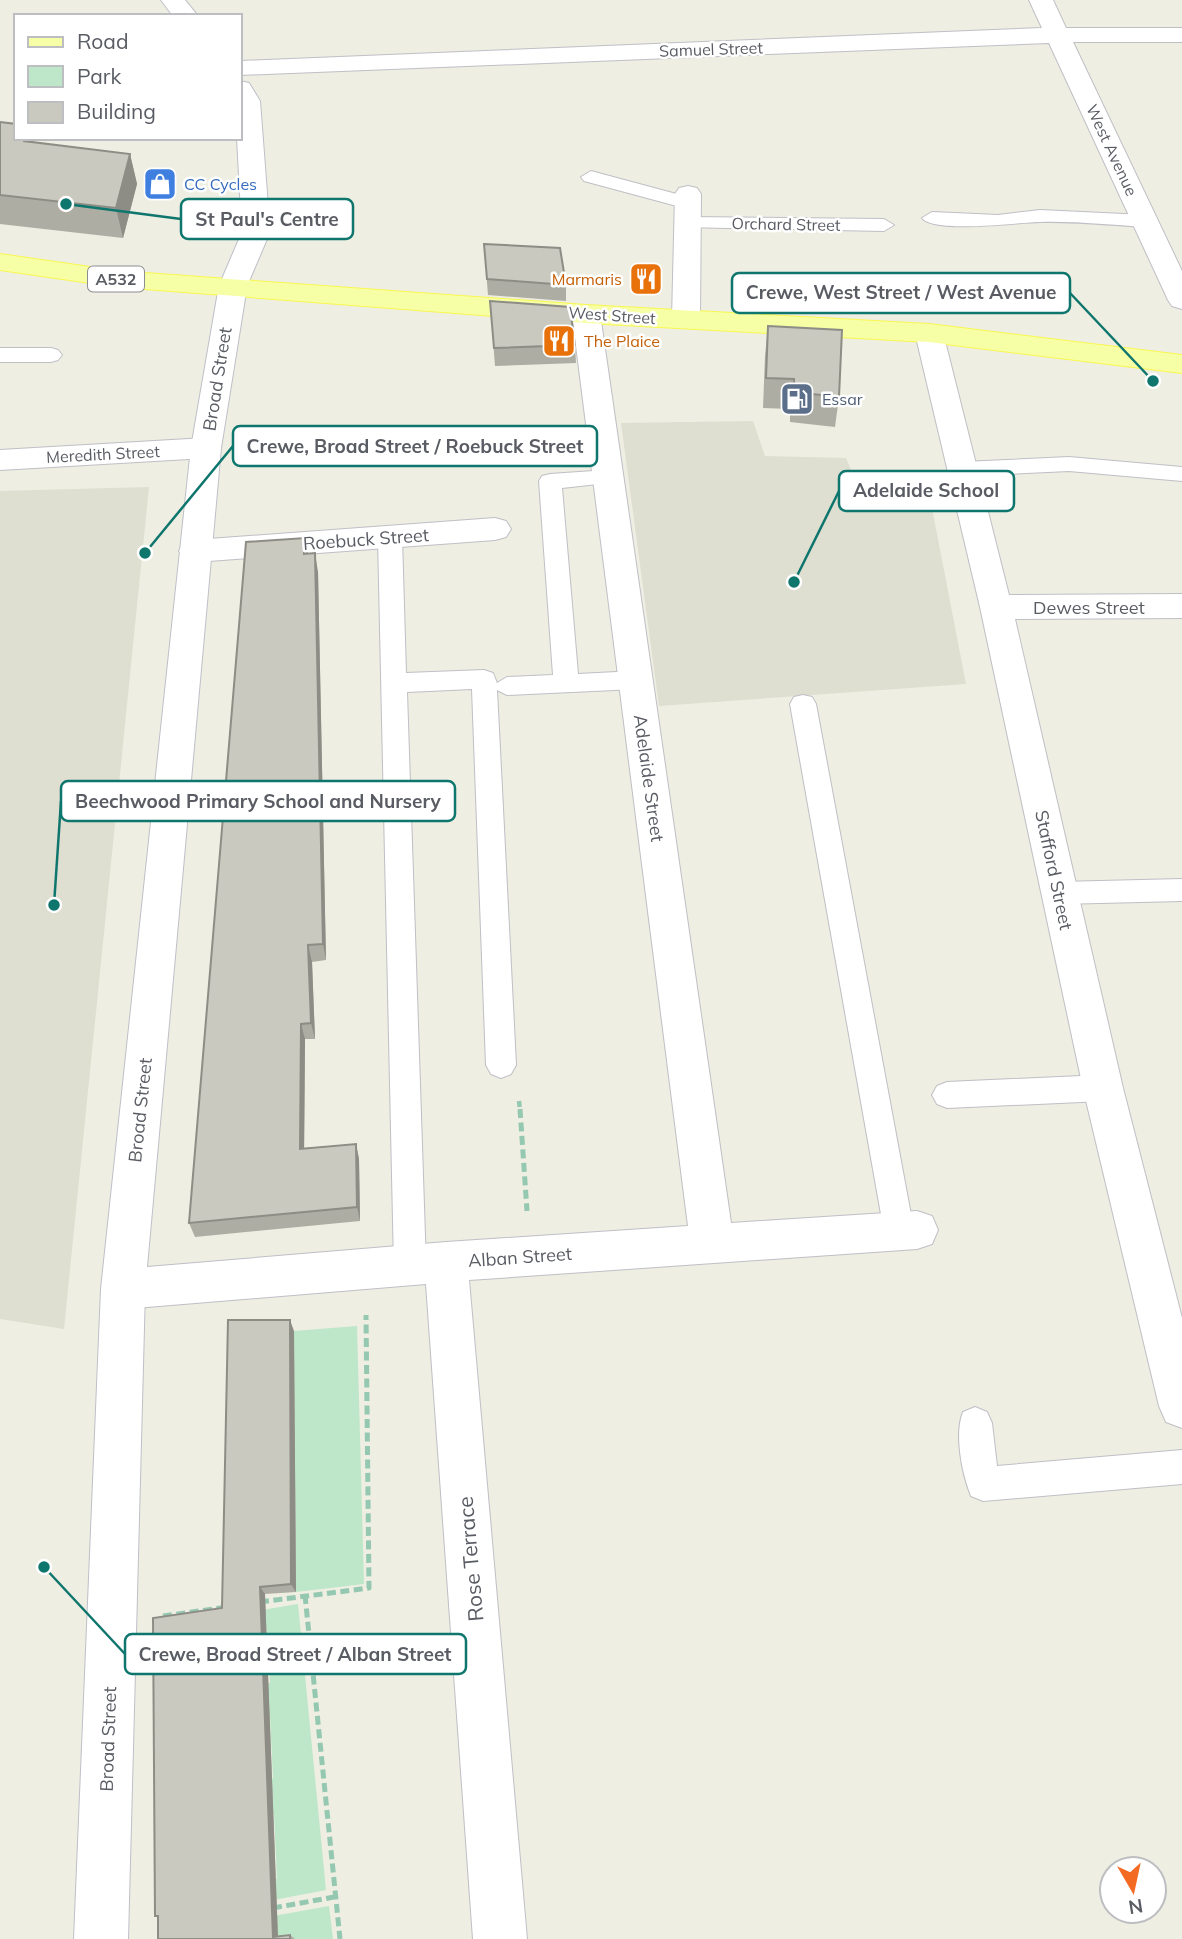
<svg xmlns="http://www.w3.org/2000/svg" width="1182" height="1939" viewBox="0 0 1182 1939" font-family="Mulish,sans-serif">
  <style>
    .education { fill: #deded1 }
    .green { fill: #bde7c8 }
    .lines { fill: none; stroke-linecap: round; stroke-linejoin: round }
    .lane-casing { stroke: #bfbfc6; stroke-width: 2 }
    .street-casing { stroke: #bfbfc6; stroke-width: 2 }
    .secondary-casing { stroke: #bfc0c8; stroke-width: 2 }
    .primary-casing { stroke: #f9f750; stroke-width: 2 }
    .path-far1 { stroke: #95c8b1; stroke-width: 4.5; stroke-dasharray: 6 3.5; stroke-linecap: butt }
    .path { stroke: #95c8b1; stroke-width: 5; stroke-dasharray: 9 4.5; stroke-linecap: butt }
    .lane { fill: #fff; fill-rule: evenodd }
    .street { fill: #fff; fill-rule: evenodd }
    .secondary { fill: #fff; fill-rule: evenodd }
    .primary { fill: #f6ffa6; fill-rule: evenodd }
    .wall { fill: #adada4 }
    .shaded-wall { fill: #8d8d86 }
    .building { fill: #c9c9bf; stroke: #8d8d86; stroke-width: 2 }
    .labels { text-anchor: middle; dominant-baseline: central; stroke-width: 5; stroke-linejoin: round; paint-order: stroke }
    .far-street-label { font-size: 16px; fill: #5a5c64; stroke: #fff }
    .far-shop-label { font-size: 16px; fill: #366cbe; stroke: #fff; text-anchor: start }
    .shield { fill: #fff; stroke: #8c8d92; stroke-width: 2 }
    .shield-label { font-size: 16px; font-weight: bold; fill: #5a5c64 }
    .far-food-label { font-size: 16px; fill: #c56008; stroke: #fff; text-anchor: end }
    .far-service-label { font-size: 16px; fill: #4e5e75; stroke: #fff; text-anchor: start }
    .street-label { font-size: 18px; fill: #5a5c64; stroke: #fff }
    .near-street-label { font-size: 21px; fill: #5a5c64; stroke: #fff }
    .leader { fill: none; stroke: #0f766e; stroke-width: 2.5 }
    .callout-dot { fill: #0f766e; stroke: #fff; stroke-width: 2.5 }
    .callout { fill: #fff; stroke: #0f766e; stroke-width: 2.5 }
    .callout-label { font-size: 19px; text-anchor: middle; font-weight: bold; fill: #5a5c64 }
  </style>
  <rect width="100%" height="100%" fill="#eeeee2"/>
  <path class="education" d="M753,421L765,456L846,458L855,479L926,477L966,684L659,706L621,423Z
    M149,487L64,1329L0,1319V491Z"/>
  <path class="green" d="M357,1326L364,1584L296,1592L294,1331Z
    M298,1604L326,1890L247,1905V1884L277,1879L274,1814L244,1819L243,1783L273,1778L270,1716L241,1721L240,1689L270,1683L267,1629L237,1614Z
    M329,1906L333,1939H258L257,1919Z"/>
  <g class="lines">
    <defs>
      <path id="lane" d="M591,171L695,199L698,203L688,209L584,181L581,177Z
        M1040,210L1145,215L1155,221L1145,227C1111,225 1075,221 1041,222C1019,222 935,234 922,218L932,212L998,215Z
        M688,217L884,219L894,225L884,231L681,227L678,223L681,219Z
        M0,348H51L58,350L62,355L58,360L51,362H0Z
        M1069,457L1182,467V481L1069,471L962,476L954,474L951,469L954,464L962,462Z
        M608,470L616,472L619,477L616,482L562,488L578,674L636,671L645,674L648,680L645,686L636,689L507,695L497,690L516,1065L511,1074L501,1078L491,1074L486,1065L472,689L407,692L426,1266L421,1276L410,1281L399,1276L394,1266L378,538L382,532L390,530L398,532L402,538L406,673L484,670L493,673L497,683L507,677L553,675L539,481L542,476L550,474Z
        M803,695L812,697L816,704L914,1231L910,1241L899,1245L888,1241L884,1231L790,704L794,697Z
        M1182,879V901L1059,904L1049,901L1045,893L1049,885L1059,882Z
        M1103,1075L1113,1079L1118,1088L1113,1097L1103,1101L947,1108L937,1104L932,1095L937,1086L947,1082Z
        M975,1407L987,1412L992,1423L997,1466L1182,1450V1484L983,1501L971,1496C962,1474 954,1434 963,1412Z"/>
      <path id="street" d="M1029,0H1053L1066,28H1182V42H1073L1182,271V309L1172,306L1168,300L1049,43L240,75V61L1042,28Z
        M688,186L697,188L701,194L700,319L696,325L686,328L676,325L672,319L675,194L679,188Z
        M586,305L596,308L600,314L731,1223L917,1211L932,1216L938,1230L932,1244L917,1249L469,1280L527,1939H473L426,1284L123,1309L108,1303L101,1289L108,1275L123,1269L446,1242L688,1226L572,314L576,308Z
        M929,324L939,327L943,333L1009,595L1182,594V618L1015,619L1123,1088L1182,1318V1428L1166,1422L1159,1406L1083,1088L980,607L915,333L919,327Z
        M206,438L217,441L221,448L217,455L206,458L0,470V450Z
        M495,518L506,521L511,529L506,537L495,540L195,562L184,559L179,551L184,543L195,540Z"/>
      <path id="secondary" d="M161,0H185L198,16H173Z
        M240,81L249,83L260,101L270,232L247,286L221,448L145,1289L128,1939H74L101,1289L191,448L219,286L242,232L237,138H240Z"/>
      <path id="primary" d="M0,254L118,271L586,305L929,324L1182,355V373L929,342L586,323L118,287L0,270Z"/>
    </defs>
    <use href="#lane" class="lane-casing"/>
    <use href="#street" class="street-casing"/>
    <use href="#secondary" class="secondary-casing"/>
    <use href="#primary" class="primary-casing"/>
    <path class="path-far1" d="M519,1101L520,1110"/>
    <path class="path" d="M520,1109L527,1211
      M305,1595L340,1939
      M260,1602L369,1588L366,1315
      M163,1616L227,1607
      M273,1908L334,1897"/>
    <use href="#lane" class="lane"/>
    <use href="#street" class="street"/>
    <use href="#secondary" class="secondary"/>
    <use href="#primary" class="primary"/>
  </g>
  <path class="wall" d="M0,122L33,143L130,154L137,184L123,238L0,224Z
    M484,244L566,285V301L488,295Z
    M490,301L575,345L576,363L495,366Z
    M768,326L839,397L835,427L790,422V409L763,408L765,356Z
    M305,538L308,554L318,572L326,960L312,962L315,1039H305L304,1148L356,1144L359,1159L360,1221L195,1237L189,1223Z
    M294,1331L296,1592L265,1594L278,1936L290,1935L295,1939H158V1917L155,1916L222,1608Z"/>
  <path class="shaded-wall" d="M24,138H32L37,155L24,141Z
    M130,154L137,184L123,238L116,208Z
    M305,538L308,556L304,554Z
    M315,553L318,572L326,960L323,944Z
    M308,945L312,962L315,1039L311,1023Z
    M301,1024L305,1039L304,1163L300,1149Z
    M356,1144L359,1159L360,1221L357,1207Z
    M290,1320L294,1331L296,1592L291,1584Z
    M260,1587L265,1594L278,1939L273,1937Z"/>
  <path class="building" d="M0,122L16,124V138H24V141L130,154L116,208L0,195Z
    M484,244L560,248L566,285L487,279Z
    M490,301L570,307L575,345L494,348Z
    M768,326L842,330L839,397L794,392V379L766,378Z
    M305,538L304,554L315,553L323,944L308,945L311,1023L301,1024L300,1149L356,1144L357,1207L189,1223L246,542Z
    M228,1320H290L291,1584L260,1587L273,1937L290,1935V1939H158V1916H155L153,1618L222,1608Z"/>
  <defs>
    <symbol id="shop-square" viewBox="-11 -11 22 22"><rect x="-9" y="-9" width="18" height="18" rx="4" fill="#3f7fe0" stroke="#fff"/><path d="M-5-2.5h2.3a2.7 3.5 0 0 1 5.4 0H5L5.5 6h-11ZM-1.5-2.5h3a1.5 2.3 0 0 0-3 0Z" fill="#fff"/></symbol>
    <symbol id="restaurant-square" viewBox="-11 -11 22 22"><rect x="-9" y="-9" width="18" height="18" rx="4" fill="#e8710a" stroke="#fff"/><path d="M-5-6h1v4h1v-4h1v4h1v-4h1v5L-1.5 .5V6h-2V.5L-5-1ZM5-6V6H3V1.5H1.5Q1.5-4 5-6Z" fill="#fff"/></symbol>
    <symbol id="fuel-square" viewBox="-11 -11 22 22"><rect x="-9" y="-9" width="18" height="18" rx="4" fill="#5c6f8a" stroke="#fff"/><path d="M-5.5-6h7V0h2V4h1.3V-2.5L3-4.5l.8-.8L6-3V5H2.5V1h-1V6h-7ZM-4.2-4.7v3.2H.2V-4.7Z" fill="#fff"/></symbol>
  </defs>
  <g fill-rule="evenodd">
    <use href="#shop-square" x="141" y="165" width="38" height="38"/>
    <use href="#restaurant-square" x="627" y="260" width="38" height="38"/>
    <use href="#restaurant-square" x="540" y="322" width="38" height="38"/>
    <use href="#fuel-square" x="778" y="380" width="38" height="38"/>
  </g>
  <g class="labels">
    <g class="far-street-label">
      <text transform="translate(711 49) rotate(-2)">Samuel Street</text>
      <text transform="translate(1112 150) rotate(65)">West Avenue</text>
      <text transform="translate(786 224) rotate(1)">Orchard Street</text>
      <text transform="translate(612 315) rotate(4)">West Street</text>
      <text transform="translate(103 454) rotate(-3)">Meredith Street</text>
    </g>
    <g class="far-shop-label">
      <text x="184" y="184">CC Cycles</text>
    </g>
    <rect class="shield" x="88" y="266.5" width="56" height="25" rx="5"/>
    <g class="shield-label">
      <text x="116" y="279">A532</text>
    </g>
    <g class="far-food-label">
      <text x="622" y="279">Marmaris</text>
      <text x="584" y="341" text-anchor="start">The Plaice</text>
    </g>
    <g class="far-service-label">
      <text x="822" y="399">Essar</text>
    </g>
    <g class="street-label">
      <text transform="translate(217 379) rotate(-81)">Broad Street</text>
      <text transform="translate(366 539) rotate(-4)">Roebuck Street</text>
      <text x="1089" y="607">Dewes Street</text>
      <text transform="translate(649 778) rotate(82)">Adelaide Street</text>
      <text transform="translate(1054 870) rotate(78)">Stafford Street</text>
      <text transform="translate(140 1110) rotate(-84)">Broad Street</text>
      <text transform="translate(520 1257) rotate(-4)">Alban Street</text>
      <text transform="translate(108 1739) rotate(-88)">Broad Street</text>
    </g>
    <g class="near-street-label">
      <text transform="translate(470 1559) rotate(-95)">Rose Terrace</text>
    </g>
  </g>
  <path class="leader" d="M66 204L181 219M1153 381L1070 293M145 553L233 446M794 582L839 491M54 905L61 801M44 1567L125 1654"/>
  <g class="callout-dot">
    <circle cx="66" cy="204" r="7"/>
    <circle cx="1153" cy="381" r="7"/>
    <circle cx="145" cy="553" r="7"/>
    <circle cx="794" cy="582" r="7"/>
    <circle cx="54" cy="905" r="7"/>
    <circle cx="44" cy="1567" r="7"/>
  </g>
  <g class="callout">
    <rect x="181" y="199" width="172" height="40" rx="7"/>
    <rect x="732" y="273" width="338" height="40" rx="7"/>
    <rect x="233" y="426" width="364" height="40" rx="7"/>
    <rect x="839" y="471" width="175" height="40" rx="7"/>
    <rect x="61" y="781" width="394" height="40" rx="7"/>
    <rect x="125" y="1634" width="341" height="40" rx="7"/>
  </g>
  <g class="callout-label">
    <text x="267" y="226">St Paul's Centre</text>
    <text x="901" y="299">Crewe, West Street / West Avenue</text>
    <text x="415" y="453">Crewe, Broad Street / Roebuck Street</text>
    <text x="926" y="497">Adelaide School</text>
    <text x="258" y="808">Beechwood Primary School and Nursery</text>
    <text x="295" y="1661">Crewe, Broad Street / Alban Street</text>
  </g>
  <rect x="14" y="14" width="228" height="126" fill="#ffffff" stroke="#bdbec1" stroke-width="2"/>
  <rect x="28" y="37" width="35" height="10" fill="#f6ffa6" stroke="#bdbec1" stroke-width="2"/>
  <text x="77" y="49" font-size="21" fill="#5a5c64">Road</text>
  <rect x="28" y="66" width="35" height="21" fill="#bde7c8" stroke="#bdbec1" stroke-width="2"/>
  <text x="77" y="84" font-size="21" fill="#5a5c64">Park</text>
  <rect x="28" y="102" width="35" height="21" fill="#c9c9bf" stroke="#bdbec1" stroke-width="2"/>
  <text x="77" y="119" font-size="21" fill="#5a5c64">Building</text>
  <g transform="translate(1133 1890) rotate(171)"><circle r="33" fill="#ffffff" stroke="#bdbec1" stroke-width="2"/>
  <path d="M0-5L12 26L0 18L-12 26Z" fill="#f36a23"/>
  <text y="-10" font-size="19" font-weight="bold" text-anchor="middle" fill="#5a5c64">N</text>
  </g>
</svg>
